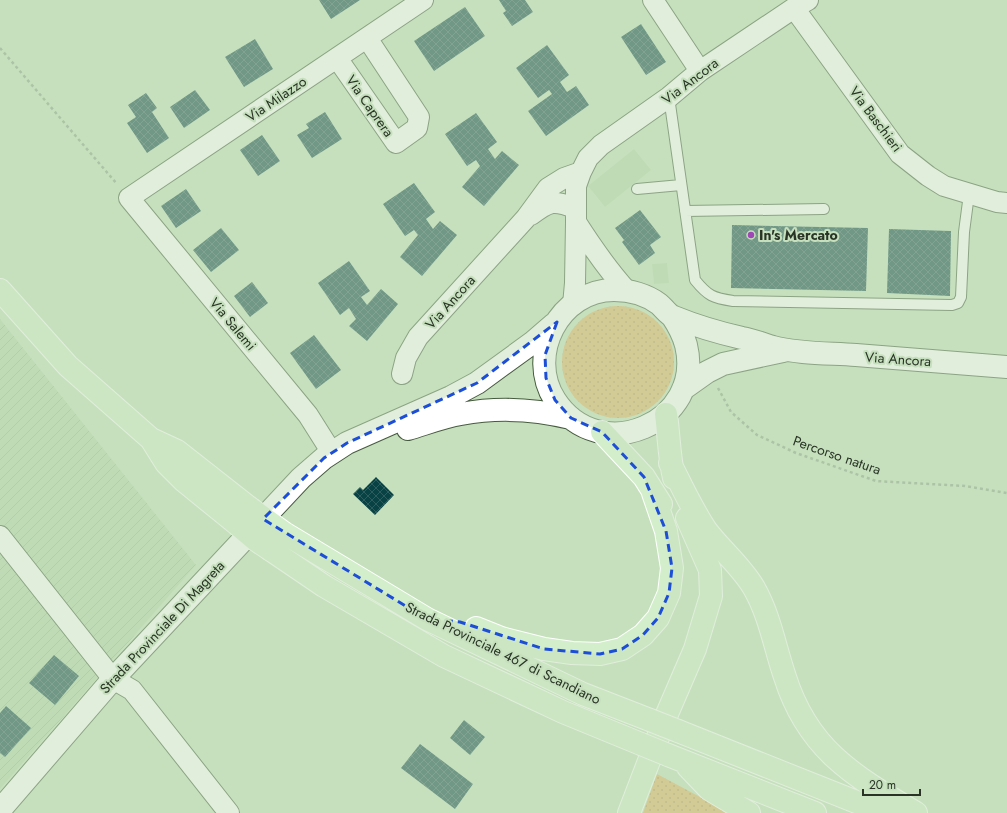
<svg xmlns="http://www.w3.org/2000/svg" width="1007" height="813" viewBox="0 0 1007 813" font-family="Jost,sans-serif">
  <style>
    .built { fill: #b7d6ad }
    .industrial { fill: url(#industrial-furrows) }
    .grass { fill: url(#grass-dots) }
    .building { fill: url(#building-cross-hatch) }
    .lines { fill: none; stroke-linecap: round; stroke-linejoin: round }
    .lane-casing { stroke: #455b3d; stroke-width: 12 }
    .street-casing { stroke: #455b3d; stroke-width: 22 }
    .secondary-casing { stroke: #455b3d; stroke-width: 24 }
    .primary-casing { stroke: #fff; stroke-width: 24 }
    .path { stroke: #8da287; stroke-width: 2.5; stroke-dasharray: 3 3; stroke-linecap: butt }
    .lane { stroke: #fff; stroke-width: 10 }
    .street { stroke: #fff; stroke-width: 20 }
    .secondary { stroke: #fff; stroke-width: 22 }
    .primary { stroke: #d3eeca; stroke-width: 22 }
    .primary-bridge-casing { stroke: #fff; stroke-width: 24; stroke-linecap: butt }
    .primary-bridge { stroke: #d3eeca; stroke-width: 22 }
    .marked { fill: none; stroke: #1d4ed8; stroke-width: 3; stroke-dasharray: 8 5; stroke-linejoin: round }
    .poi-dot { fill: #9e48b6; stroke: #c6e0bd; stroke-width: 1.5 }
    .labels { text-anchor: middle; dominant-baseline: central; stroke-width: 4; stroke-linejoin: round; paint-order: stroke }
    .street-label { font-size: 14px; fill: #293426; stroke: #c6e0bd }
    .poi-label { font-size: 14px; font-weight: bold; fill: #293426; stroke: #c6e0bd; text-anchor: start }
  </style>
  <defs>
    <pattern id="industrial-furrows" width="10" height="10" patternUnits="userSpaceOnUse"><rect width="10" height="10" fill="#b7d6ad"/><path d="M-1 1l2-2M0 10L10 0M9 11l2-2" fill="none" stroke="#9db895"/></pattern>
    <pattern id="grass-dots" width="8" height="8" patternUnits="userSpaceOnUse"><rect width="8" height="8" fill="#e1b165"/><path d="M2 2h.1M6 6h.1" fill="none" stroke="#b69153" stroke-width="1.8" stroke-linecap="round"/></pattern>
    <pattern id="building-cross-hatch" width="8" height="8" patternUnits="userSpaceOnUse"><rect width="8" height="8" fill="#094244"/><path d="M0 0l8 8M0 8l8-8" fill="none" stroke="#2d5c5c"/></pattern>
  </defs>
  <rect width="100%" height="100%" fill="#c6e0bd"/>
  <path class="built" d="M634,149L651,170L605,207L588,186Z
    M667,263L669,283L654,284L652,264Z"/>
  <path class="industrial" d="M0,319L196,565L0,789Z"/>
  <path class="grass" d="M562 362a56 56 0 1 1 112 0a56 56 0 1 1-112 0Z
    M657,774L730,813H643Z"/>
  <path class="building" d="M319,0H360L331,19Z
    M499,0H525L533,12L512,26L503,13L506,11Z
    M465,7L485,36L434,71L414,41Z
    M641,24L666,62L646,75L621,37Z
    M255,39L273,69L244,87L225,57Z
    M547,45L569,75L560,82L567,92L576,86L589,105L546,136L528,111L552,94L549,90L538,98L516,68Z
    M195,90L210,110L184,128L170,107Z
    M146,93L157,108L152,112L169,138L147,153L127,123L136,117L128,105Z
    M325,112L342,139L312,158L297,135L309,128L306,124Z
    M476,113L497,142L488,149L495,159L502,151L519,165L484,206L462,187L480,166L476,160L467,166L445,134Z
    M262,135L280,161L258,176L240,150Z
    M414,183L435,212L426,219L433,229L440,221L457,235L422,276L400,257L418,235L414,230L405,236L383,204Z
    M186,189L201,211L176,228L161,206Z
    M640,210L661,237L650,245L655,253L639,265L622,242L624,240L615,228Z
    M732,225L868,228L866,291L731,288Z
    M221,228L239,250L211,272L193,250Z
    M889,229L951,231L950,296L887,293Z
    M349,261L370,291L361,297L367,305L381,289L398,304L367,341L349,326L356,319L349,308L340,315L318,283Z
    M252,282L268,303L250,317L234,296Z
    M314,335L341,370L316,389L290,353Z
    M376,477L394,495L375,515L353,494L360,487L363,490Z
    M54,655L79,676L55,705L29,683Z
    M6,706L31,728L5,757L0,753V713Z
    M464,720L485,737L470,755L450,738Z
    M420,744L473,784L455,809L401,768Z"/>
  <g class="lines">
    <defs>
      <path id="lane" d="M669,97L695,280C708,296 713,298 733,301L952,305L958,303L961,297L964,232L969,194
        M637,189L681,185
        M685,211L824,209"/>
      <path id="street" d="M653,0L700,71
        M794,8L900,154L928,176L944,186L997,202L1007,203
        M337,58L396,143L417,128L419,117L367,38
        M531,215C550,201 553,200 575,208
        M576,222V186L581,172L588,158L601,145L669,97L700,71L794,8L808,0
        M573,305L575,283L576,222C592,247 607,269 627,291
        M402,374L406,358L418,337L526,218L548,188L564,178L581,172
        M332,453L308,415L129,198L423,0
        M0,536L113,679L132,690L229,813"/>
      <path id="secondary" d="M672,316C678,325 683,334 686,345C705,423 599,468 555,400C526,355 559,290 614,290C630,290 647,295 659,304C664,308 668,315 674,317C696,326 720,333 742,338C753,340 763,344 773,347C800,354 829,353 856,355C906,359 957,363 1007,367
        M683,389L707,372L723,364L783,351
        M408,429C425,424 443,417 461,414C498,407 534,409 571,418
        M0,810L113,679L301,478L324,458L347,443L451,397L477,383L532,343L554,324"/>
      <path id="primary" d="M0,290L68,366L151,439L166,463L184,481L237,524
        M666,414C669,436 669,457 674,478
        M602,432L644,477L661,504
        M151,439L177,451L251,509
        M670,463C681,485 692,509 706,530C721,550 742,567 754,588C770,616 775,648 785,677C808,750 854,776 916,813
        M284,533L427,619L583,694L650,720
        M271,550L324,586L444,656L563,712L641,744
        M476,628L501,638L544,649L572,653L600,654L622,649L643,635L658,618L669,593L672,568L666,531L653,493
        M678,731L884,813
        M668,755L815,813
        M688,767L709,789L749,813
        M629,813L667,714L695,649L711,596L710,570L687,518"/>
    </defs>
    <use href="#lane" class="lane-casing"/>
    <use href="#street" class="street-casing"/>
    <use href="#secondary" class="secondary-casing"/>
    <use href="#primary" class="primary-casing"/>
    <path class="path" d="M0,48L117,184
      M718,388L731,412L757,435L796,453L876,481L965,486L1007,493"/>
    <use href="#lane" class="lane"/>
    <use href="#street" class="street"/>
    <use href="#secondary" class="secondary"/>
    <use href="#primary" class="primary"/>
    <defs>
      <path id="primary-bridge" d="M251,509L284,533
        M237,524L256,540L271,550
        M650,720L678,731
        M641,744L668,755"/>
    </defs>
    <use href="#primary-bridge" class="primary-bridge-casing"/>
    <use href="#primary-bridge" class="primary-bridge"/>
  </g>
  <path d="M0 0H1007V813H0ZM557,322L545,355L546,378L555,400L571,418L602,432L644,477L666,531L672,568L669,593L658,618L643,635L622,649L600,654L544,649L460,622L427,619L263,519L324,458L347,443L477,383Z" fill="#c6e0bd" fill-opacity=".55" fill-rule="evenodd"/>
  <path class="marked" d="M557,322L545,355L546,378L555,400L571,418L602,432L644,477L666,531L672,568L669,593L658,618L643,635L622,649L600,654L544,649L460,622L427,619L263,519L324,458L347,443L477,383Z"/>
  <circle class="poi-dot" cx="751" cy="235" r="4"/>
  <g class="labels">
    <g class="street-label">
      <text transform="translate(690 81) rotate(-37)">Via Ancora</text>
      <text transform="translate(276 99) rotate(-34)">Via Milazzo</text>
      <text transform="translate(370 106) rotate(55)">Via Caprera</text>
      <text transform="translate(876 119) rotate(53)">Via Baschieri</text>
      <text transform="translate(450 302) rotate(-48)">Via Ancora</text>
      <text transform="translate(233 324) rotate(50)">Via Salemi</text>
      <text transform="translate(898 359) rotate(4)">Via Ancora</text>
      <text transform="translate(837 455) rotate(19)">Percorso natura</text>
      <text transform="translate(162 627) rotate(-47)">Strada Provinciale Di Magreta</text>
      <text transform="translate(503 653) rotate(26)">Strada Provinciale 467 di Scandiano</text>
    </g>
    <g class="poi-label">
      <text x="759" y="235">In's Mercato</text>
    </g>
  </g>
  <path d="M863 789v6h57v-6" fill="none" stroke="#293426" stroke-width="2"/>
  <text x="869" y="789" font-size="12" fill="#293426" stroke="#c6e0bd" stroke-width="3" paint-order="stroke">20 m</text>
</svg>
